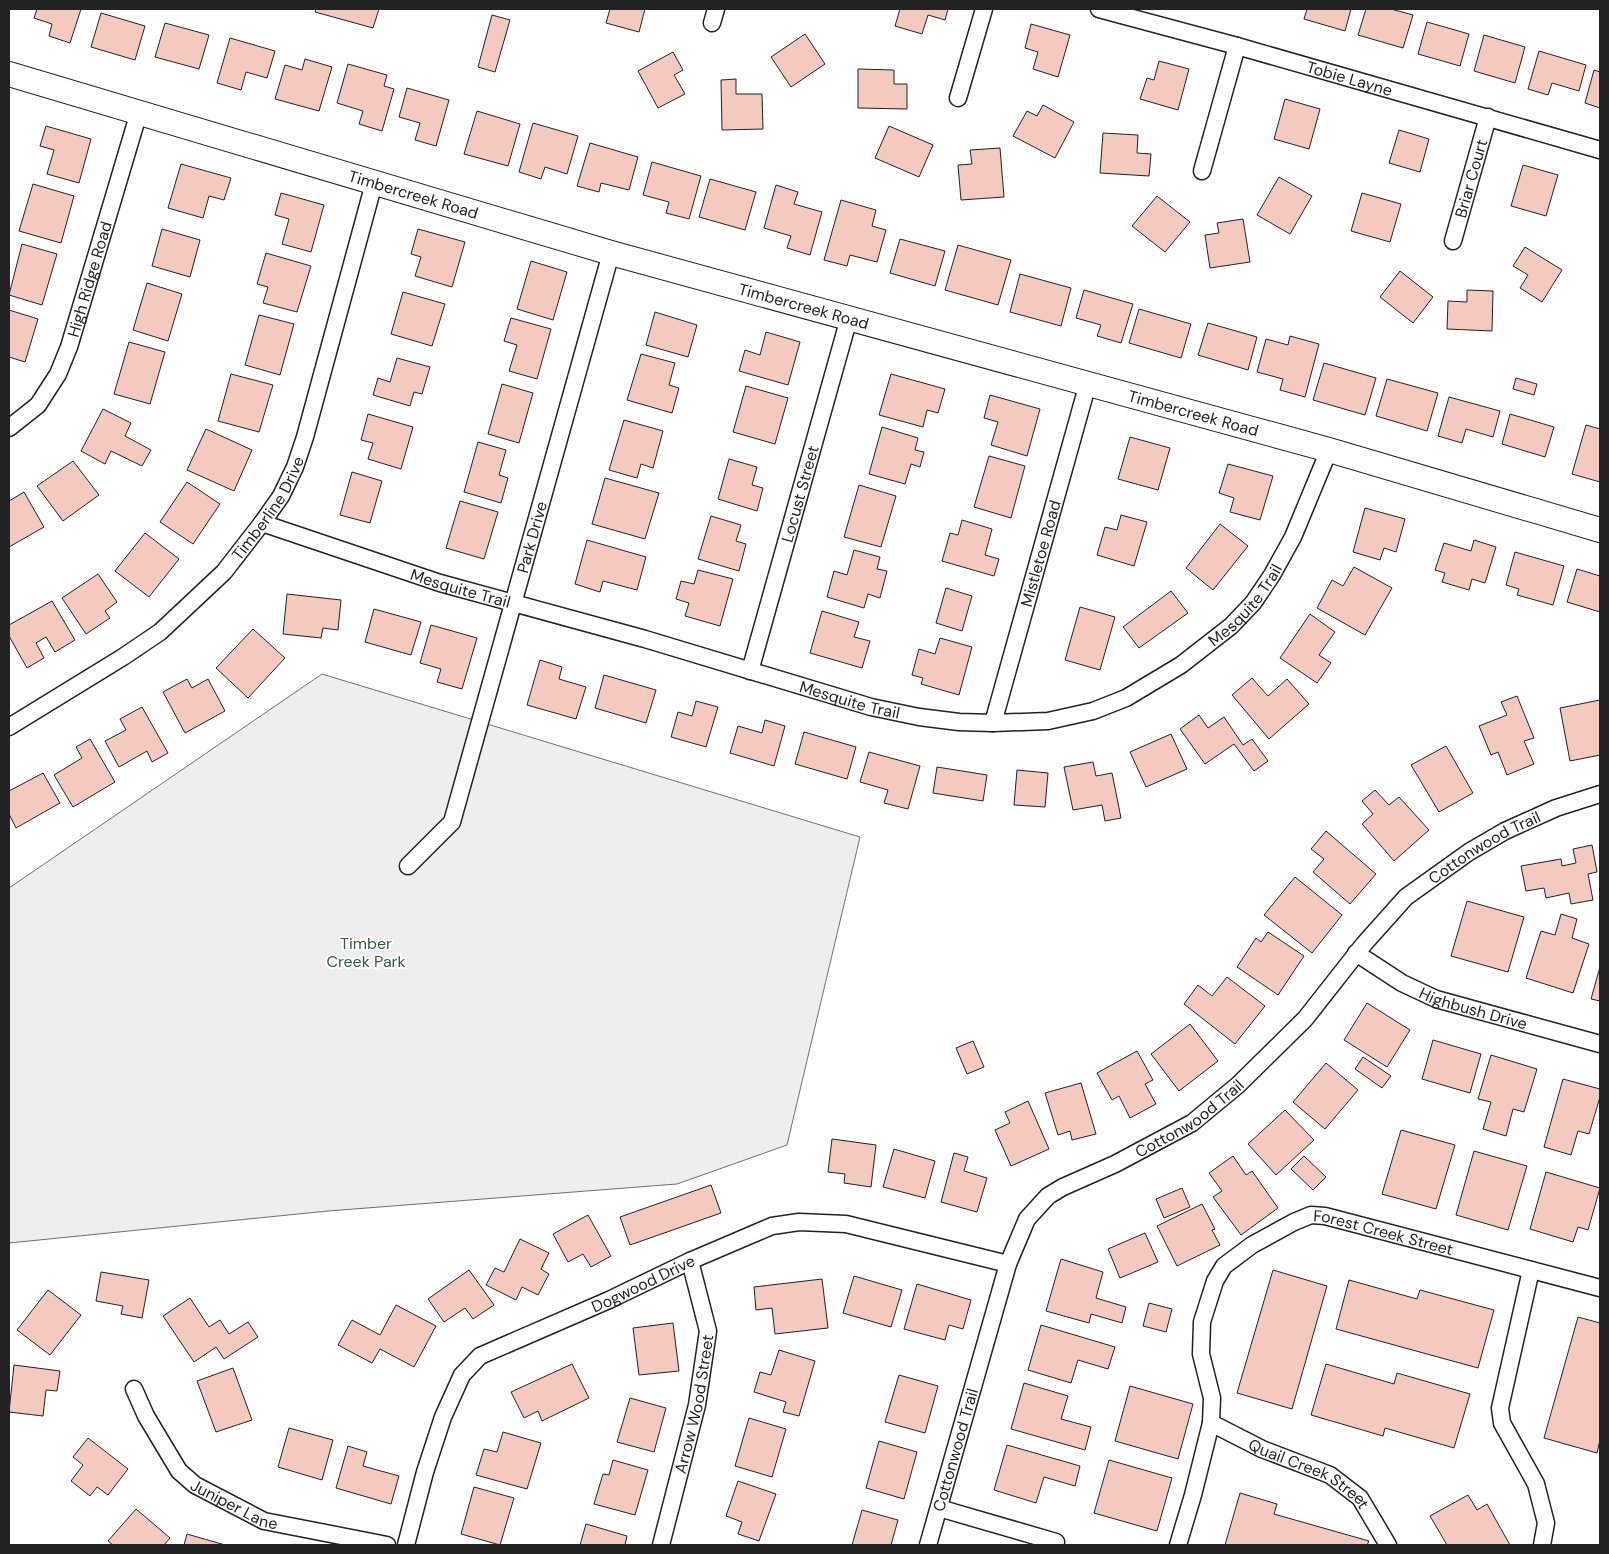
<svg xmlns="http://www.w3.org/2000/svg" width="1609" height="1554" viewBox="0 0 1609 1554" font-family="'DM Sans',sans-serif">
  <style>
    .green { fill: #eee; stroke: #6f6f6f }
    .building { fill: #f3c9c0; stroke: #222 }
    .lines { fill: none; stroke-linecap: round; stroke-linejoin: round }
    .street-casing { stroke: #222; stroke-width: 19 }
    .secondary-casing { stroke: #222; stroke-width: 26 }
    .street { stroke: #fff; stroke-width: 16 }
    .secondary { stroke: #fff; stroke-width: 24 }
    .labels { text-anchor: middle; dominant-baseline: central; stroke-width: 4; stroke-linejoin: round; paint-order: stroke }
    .street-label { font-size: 16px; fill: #222; stroke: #fff }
    .park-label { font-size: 16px; fill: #2f5e38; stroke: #fff }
  </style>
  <rect width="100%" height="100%" fill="#fff"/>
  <path class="green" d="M322,674L860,837L787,1145L677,1184L328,1211L9,1243V888Z"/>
  <path class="building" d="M37,9H81L70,43L49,36L52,24L34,18Z
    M316,9H379L373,28L315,12Z
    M610,9H645L639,32L606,23Z
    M900,9H948L945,20L928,15L922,34L895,26Z
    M1307,9H1351L1345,31L1304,19Z
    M1366,9H1391L1413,15L1403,48L1358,35Z
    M101,13L145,26L135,60L91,47Z
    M492,15L510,20L495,72L478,67Z
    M1427,22L1469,34L1460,66L1418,54Z
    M165,23L209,35L199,69L155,57Z
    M1031,24L1070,35L1058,77L1033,69L1038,52L1025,48Z
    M805,34L825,64L791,87L771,57Z
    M1484,35L1525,47L1515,83L1474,71Z
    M230,38L275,51L267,78L246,72L241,90L217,83Z
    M1539,51L1586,65L1579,91L1552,83L1548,95L1528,89Z
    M673,52L683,70L674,75L685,94L658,108L638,71Z
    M305,59L332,67L319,111L275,99L285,65L302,70Z
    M1159,61L1189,69L1178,110L1140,99L1147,78L1154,80Z
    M348,64L387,75L384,86L394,89L382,131L359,124L363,111L337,103Z
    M858,69L894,70V84H907V109L858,108Z
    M1594,70L1600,72V108L1585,103Z
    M736,79V94H762L763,129L722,130L721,80Z
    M407,88L449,100L436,146L415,140L420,123L399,117Z
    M1285,99L1320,109L1309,149L1274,139Z
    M1043,105L1074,122L1055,158L1013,136L1027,111L1037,116Z
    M477,111L520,124L508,166L464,154Z
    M533,123L578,136L567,174L545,167L541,179L519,172Z
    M46,126L91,139L79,183L47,174L54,150L40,146Z
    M889,126L933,145L919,177L875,158Z
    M1399,130L1429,139L1420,172L1389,163Z
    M1103,133L1138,135L1137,153L1151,154L1149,176L1100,173Z
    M590,143L638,157L629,190L601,183L599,192L577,186Z
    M1000,148L1004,197L961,200L958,165L972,164L970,150Z
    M652,162L701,176L689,219L666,213L669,202L643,195Z
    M181,164L231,178L224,200L209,196L203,218L168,208Z
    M1523,165L1558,175L1546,216L1511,206Z
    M1279,177L1312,196L1290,234L1257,215Z
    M710,179L756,192L745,230L699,217Z
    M33,184L74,196L61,243L19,231Z
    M776,185L798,192L794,204L822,212L810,255L787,248L791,236L764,228Z
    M281,193L324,205L311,252L282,244L289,219L275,215Z
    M1362,193L1401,204L1390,242L1351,231Z
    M1157,196L1190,222L1165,252L1132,226Z
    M841,200L876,210L872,226L886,230L877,262L850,255L847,266L824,260Z
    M1243,219L1250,262L1210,268L1205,235L1219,233L1217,223Z
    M162,229L200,240L190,277L152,266Z
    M418,229L465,242L452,287L415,276L421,257L411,254Z
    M900,239L945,251L935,286L890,273Z
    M22,244L57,254L42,305L9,295Z
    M958,245L1011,260L998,305L945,290Z
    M1525,247L1562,270L1542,302L1520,288L1528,275L1513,266Z
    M266,253L311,266L297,312L263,303L268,287L257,284Z
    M531,261L567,272L553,320L517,309Z
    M1400,271L1433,297L1413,323L1380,297Z
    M1020,274L1071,288L1061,326L1010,312Z
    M147,283L182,294L168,341L133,330Z
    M1084,290L1133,304L1121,343L1097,336L1101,325L1076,318Z
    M1467,290L1493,291L1492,331L1447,329L1448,301L1467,302Z
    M403,292L445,304L432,346L391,334Z
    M1139,309L1191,324L1181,358L1129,343Z
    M9,310L38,319L25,362L9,357Z
    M655,312L697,325L688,357L646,345Z
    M259,315L294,324L280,375L245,365Z
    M511,318L551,329L537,379L509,371L517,345L504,341Z
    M1208,323L1257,337L1248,370L1198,355Z
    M766,332L800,342L788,385L739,371L745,350L760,355Z
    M1290,336L1319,344L1305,397L1280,390L1283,379L1257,372L1266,339L1288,345Z
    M129,342L165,352L150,404L114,394Z
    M641,354L675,363L669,385L679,388L672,413L627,400Z
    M397,358L430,367L422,394L414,392L410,406L373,395L378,378L390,382Z
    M1324,363L1376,378L1365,415L1313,400Z
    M231,374L273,385L259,432L218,421Z
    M891,374L945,389L938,413L927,410L923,427L879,415Z
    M1516,378L1537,384L1534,395L1513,389Z
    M1387,379L1438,393L1427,431L1376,416Z
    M502,384L533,393L519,443L488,434Z
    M746,386L788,398L775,444L733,432Z
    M990,395L1040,409L1027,456L991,445L998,422L984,418Z
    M1449,397L1500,411L1493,437L1466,429L1462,443L1438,436Z
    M103,409L131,423L125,436L151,450L142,466L111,451L105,464L81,451Z
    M368,414L413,427L401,469L368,459L373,443L361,440Z
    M1510,414L1554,427L1545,457L1502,444Z
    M624,420L663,431L653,468L641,464L637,478L609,470Z
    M1586,425L1600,429V482L1572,474Z
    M882,427L918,438L915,450L924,452L920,467L911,464L905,484L869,474Z
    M206,429L252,450L234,491L187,470Z
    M1130,437L1170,448L1158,490L1118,479Z
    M478,442L506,450L499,475L508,478L501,503L464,492Z
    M989,456L1025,466L1011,518L974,507Z
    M729,459L757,467L752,485L763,488L757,511L718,499Z
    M73,461L99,495L63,521L37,486Z
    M1228,464L1273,476L1260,520L1230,512L1234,498L1219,493Z
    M352,472L382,481L370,523L340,515Z
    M605,478L659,493L645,539L592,524Z
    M187,482L220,504L193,544L160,522Z
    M859,485L896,496L881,547L844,537Z
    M24,492L44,527L9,547V501Z
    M460,501L498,512L484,559L446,548Z
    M1365,508L1405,519L1396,552L1384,548L1380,560L1353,552Z
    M1121,515L1147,522L1134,566L1097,555L1105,527L1117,530Z
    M711,516L741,525L736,541L746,544L739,571L698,559Z
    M962,520L992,529L985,555L999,559L994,576L942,561L950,533L958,535Z
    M1220,524L1248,546L1213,590L1186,568Z
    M145,533L179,559L149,597L115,571Z
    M587,540L646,557L637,590L603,581L600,592L575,584Z
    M1474,540L1496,547L1485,583L1472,579L1469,590L1442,582L1445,573L1435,570L1444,543L1471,551Z
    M854,550L880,557L877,569L887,571L880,598L868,594L864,608L827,597L834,571L847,575Z
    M1515,552L1564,566L1553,605L1517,595L1519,589L1506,585Z
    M1354,567L1392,588L1365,635L1317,608L1332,580L1343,586Z
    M1577,569L1600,576V612L1567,602Z
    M698,570L733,579L720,626L685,616L689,603L676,599L681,581L694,584Z
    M98,574L117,602L105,611L110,618L86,634L62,598Z
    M946,588L972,596L962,631L936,623Z
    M1171,591L1188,613L1139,648L1123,627Z
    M287,594L341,600L338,630L323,628L321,638L283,634Z
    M52,601L75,640L55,652L46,637L36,643L44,658L27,668L9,636V625Z
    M1080,607L1115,617L1100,670L1065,660Z
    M374,609L421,622L411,655L365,642Z
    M822,611L859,622L854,637L870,641L862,668L810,653Z
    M1310,614L1335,632L1319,655L1331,663L1317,683L1280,658Z
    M431,625L477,638L462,689L437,682L441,669L420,663Z
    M253,629L285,658L248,698L216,668Z
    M940,638L972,647L959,695L921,684L923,678L912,675L919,649L935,654Z
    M540,660L562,667L559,679L586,687L576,719L527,705Z
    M604,675L656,690L646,723L595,708Z
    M1252,678L1268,696L1287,679L1309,704L1269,739L1232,695Z
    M187,679L192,688L208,679L225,711L185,733L163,692Z
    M1517,696L1534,738L1524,741L1534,764L1507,775L1498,752L1491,755L1479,726L1507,715L1501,702Z
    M1600,700V755L1570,761L1560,708Z
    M696,701L718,707L706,747L671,737L678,712L692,716Z
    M142,707L168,753L152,762L147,751L119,767L105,741L126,730L120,719Z
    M1199,715L1208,728L1224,717L1243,745L1252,739L1268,761L1254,771L1234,744L1205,764L1180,729Z
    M765,720L785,726L774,766L730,753L738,726L762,733Z
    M804,732L856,747L847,779L795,764Z
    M1171,734L1187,769L1146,787L1130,752Z
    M90,739L115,782L73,807L54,775L82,758L76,747Z
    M1446,746L1473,793L1439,812L1411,765Z
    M869,752L920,766L908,809L884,803L888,790L860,782Z
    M1093,762L1096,776L1112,773L1121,818L1105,821L1102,805L1073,810L1064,767Z
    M937,767L987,775L983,801L933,793Z
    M1017,770L1048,773L1045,807L1014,805Z
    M43,773L60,803L16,828L9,814V791Z
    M1375,790L1389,805L1399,797L1429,830L1394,861L1362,824L1373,814L1362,801Z
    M1326,831L1376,874L1350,904L1313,872L1324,859L1311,849Z
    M1592,845L1597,872L1588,874L1593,900L1571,904L1569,893L1546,898L1544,888L1526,891L1521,866L1561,859L1562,866L1576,863L1573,849Z
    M1295,877L1342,915L1312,953L1264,915Z
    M1467,901L1524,917L1508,972L1451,956Z
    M1561,914L1577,919L1572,938L1589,944L1573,993L1526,978L1541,931L1555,935Z
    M1268,932L1304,956L1278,995L1237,967L1256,938L1261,942Z
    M1600,967V1001L1591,999Z
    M1227,977L1265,1006L1235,1044L1184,1004L1198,985L1212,996Z
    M1367,1003L1410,1030L1387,1067L1344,1040Z
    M1190,1024L1218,1061L1179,1091L1151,1054Z
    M1433,1040L1481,1054L1470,1093L1422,1079Z
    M973,1041L984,1067L967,1074L956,1048Z
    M1137,1051L1153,1080L1145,1084L1156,1104L1130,1118L1119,1096L1112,1100L1097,1073Z
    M1491,1055L1537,1069L1524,1112L1513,1109L1506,1136L1483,1129L1491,1102L1478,1099Z
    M1363,1057L1391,1076L1382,1088L1355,1069Z
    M1326,1063L1358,1090L1325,1129L1293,1102Z
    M1563,1079L1600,1089V1097L1589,1134L1578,1131L1571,1155L1544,1147Z
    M1081,1083L1096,1134L1072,1140L1070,1131L1058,1135L1045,1093Z
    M1028,1101L1049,1149L1011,1166L995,1130L1010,1123L1005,1112Z
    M1285,1110L1314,1140L1276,1175L1248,1144Z
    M1401,1130L1455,1145L1436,1209L1382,1194Z
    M832,1139L876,1145L871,1187L844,1183L845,1174L828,1172Z
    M894,1149L935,1161L925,1198L883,1187Z
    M1474,1151L1527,1166L1508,1230L1456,1215Z
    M954,1153L968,1157L964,1171L987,1178L977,1212L941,1202Z
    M1233,1156L1246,1175L1252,1171L1278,1208L1241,1235L1213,1197L1222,1191L1209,1173Z
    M1304,1156L1326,1177L1313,1190L1291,1169Z
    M1546,1172L1600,1188L1588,1230L1578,1227L1573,1242L1530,1229Z
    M711,1185L721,1213L630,1245L620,1217Z
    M1182,1188L1190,1207L1164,1218L1156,1199Z
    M1202,1204L1215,1229L1212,1230L1220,1245L1177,1266L1157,1226Z
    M588,1215L611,1256L591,1267L583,1254L568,1262L553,1234Z
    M1145,1233L1158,1262L1120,1278L1108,1249Z
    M520,1239L549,1253L541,1269L549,1274L538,1295L522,1287L516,1300L486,1285L495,1268L504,1272Z
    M1061,1259L1103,1272L1096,1298L1126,1307L1122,1323L1091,1314L1089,1323L1046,1311Z
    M469,1270L494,1305L473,1319L465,1308L444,1322L428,1299Z
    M1273,1270L1327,1286L1292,1409L1237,1393Z
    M101,1272L149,1280L142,1318L121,1314L123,1306L96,1301Z
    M854,1276L902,1290L891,1327L843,1313Z
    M822,1279L828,1328L775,1334L772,1308L756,1310L754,1287Z
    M1349,1280L1417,1299L1420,1290L1494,1310L1478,1368L1336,1329Z
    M917,1284L971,1300L963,1329L949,1325L945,1340L904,1329Z
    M48,1290L81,1315L50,1355L17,1330Z
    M190,1298L209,1327L220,1320L229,1334L248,1322L258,1337L224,1359L216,1347L194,1362L163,1316Z
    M1149,1303L1172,1309L1166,1332L1143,1326Z
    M396,1305L436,1326L414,1367L380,1349L372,1363L338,1345L352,1320L380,1335Z
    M1578,1317L1600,1323V1440L1597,1453L1544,1438Z
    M673,1323L679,1371L639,1375L633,1328Z
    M1041,1325L1115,1347L1108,1369L1078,1360L1071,1383L1028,1370Z
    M779,1350L815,1361L799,1416L783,1412L786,1402L754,1392L760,1372L771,1375Z
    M572,1364L589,1398L542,1421L538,1411L524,1418L511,1392Z
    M1326,1364L1394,1384L1397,1373L1470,1394L1454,1448L1385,1428L1383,1436L1311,1415Z
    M14,1365L60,1371L57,1391L46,1390L43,1416L9,1412Z
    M233,1368L252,1420L216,1432L197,1381Z
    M899,1375L938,1386L925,1433L885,1422Z
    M1024,1383L1068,1396L1061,1419L1091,1427L1085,1450L1011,1429Z
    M1130,1386L1193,1404L1178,1459L1115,1441Z
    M630,1398L666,1408L654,1452L617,1442Z
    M749,1418L786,1429L772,1477L735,1466Z
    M289,1428L333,1440L322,1480L278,1467Z
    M503,1432L541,1443L527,1489L476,1475L484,1449L497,1452Z
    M88,1438L128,1469L108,1495L97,1487L90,1496L71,1481L83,1465L73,1457Z
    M879,1441L917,1452L904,1499L866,1488Z
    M1007,1445L1080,1466L1075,1486L1044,1477L1036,1503L994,1490Z
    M348,1446L367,1452L363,1466L399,1476L391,1504L336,1488Z
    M613,1460L648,1470L635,1515L594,1504L603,1474L609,1475Z
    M1109,1460L1172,1478L1157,1531L1094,1513Z
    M738,1481L776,1494L759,1541L738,1534L742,1522L726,1516Z
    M474,1487L514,1498L500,1545L461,1534Z
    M1240,1493L1277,1504L1274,1514L1369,1541L1367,1545H1225Z
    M1468,1495L1477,1510L1487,1504L1510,1545H1447L1430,1516Z
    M136,1509L170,1538L164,1545H113L108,1541Z
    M862,1510L898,1520L891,1545H852Z
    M586,1524L627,1536L625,1545H580Z
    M187,1534L225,1545H184Z"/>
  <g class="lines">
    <defs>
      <g id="street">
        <path id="s1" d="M1099,9L1237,46L1600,150"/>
        <path d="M712,23L716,9"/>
        <path d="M958,98L984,9"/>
        <path d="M1202,171L1237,46"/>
        <path id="s2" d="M1453,241L1488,117"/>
        <path id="s3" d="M9,428L38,405L58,374L69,347L139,112"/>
        <path id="s4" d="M262,523L440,583L645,639L871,707L919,717L959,722L993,723L1048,721L1093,711L1126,698L1181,665L1231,626L1253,603L1272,575L1293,537L1329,450"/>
        <path id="s5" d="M750,671L849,318"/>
        <path id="s6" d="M993,723L1088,383"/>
        <path id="s7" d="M9,727L123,657L160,632L224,572L262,523L281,496L295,467L305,437L374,183"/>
        <path id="s8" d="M408,866L452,822L611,253"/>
        <path id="s9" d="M1356,953L1402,983L1436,999L1600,1044"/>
        <path d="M1531,1270L1500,1408L1502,1423L1536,1484L1546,1523L1542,1545"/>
        <path id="s10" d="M134,1389L146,1416L179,1471L195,1485L264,1521L387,1545"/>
        <path id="s11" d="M1211,1423L1262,1449L1330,1475L1360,1498L1388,1545"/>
        <path d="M939,1508L1056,1542"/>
        <path id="s12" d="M406,1545L425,1472L443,1417L462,1375L480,1356L609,1300L690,1261L772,1226L799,1222L846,1224L1008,1264"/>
        <path id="s13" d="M661,1545L697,1405L708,1331L690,1261"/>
        <path id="s14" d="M928,1545L1008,1264L1027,1219L1048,1196L1063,1187L1115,1164L1192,1123L1238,1085L1305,1019L1364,944L1406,897L1469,852L1505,831L1556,808L1600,794"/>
        <path id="s15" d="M1178,1545L1193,1495L1211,1423L1212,1398L1201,1354L1202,1322L1215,1281L1224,1266L1252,1245L1294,1222L1311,1215L1325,1216L1600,1288"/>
      </g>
      <g id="secondary">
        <path id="s16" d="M9,74L611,253L1329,450L1600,530"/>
      </g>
    </defs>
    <use href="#street" class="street-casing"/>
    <use href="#secondary" class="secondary-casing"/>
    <use href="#street" class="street"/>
    <use href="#secondary" class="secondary"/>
  </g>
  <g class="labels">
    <g class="street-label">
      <text stroke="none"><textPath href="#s1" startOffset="260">Tobie Layne</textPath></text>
      <text stroke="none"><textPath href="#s2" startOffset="65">Briar Court</textPath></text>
      <text stroke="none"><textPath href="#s16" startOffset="422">Timbercreek Road</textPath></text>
      <text stroke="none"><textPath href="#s3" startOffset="174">High Ridge Road</textPath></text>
      <text stroke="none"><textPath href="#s16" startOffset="828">Timbercreek Road</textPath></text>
      <text stroke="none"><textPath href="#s16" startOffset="1232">Timbercreek Road</textPath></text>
      <text stroke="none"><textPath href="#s5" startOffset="184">Locust Street</textPath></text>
      <text stroke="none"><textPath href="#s7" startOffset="344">Timberline Drive</textPath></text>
      <text stroke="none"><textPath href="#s8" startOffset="358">Park Drive</textPath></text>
      <text stroke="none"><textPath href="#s6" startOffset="176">Mistletoe Road</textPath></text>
      <text stroke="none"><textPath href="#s4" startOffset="209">Mesquite Trail</textPath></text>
      <text stroke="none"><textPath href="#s4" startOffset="1049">Mesquite Trail</textPath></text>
      <text stroke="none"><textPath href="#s4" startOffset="614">Mesquite Trail</textPath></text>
      <text stroke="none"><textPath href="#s14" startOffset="939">Cottonwood Trail</textPath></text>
      <text stroke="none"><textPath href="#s9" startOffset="131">Highbush Drive</textPath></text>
      <text stroke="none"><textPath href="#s14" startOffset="534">Cottonwood Trail</textPath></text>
      <text stroke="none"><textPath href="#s15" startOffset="465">Forest Creek Street</textPath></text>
      <text stroke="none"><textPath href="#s12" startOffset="384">Dogwood Drive</textPath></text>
      <text stroke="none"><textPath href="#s13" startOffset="145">Arrow Wood Street</textPath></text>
      <text stroke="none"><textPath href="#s14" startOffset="99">Cottonwood Trail</textPath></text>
      <text stroke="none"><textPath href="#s11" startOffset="111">Quail Creek Street</textPath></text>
      <text stroke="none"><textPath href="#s10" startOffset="159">Juniper Lane</textPath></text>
    </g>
    <g class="park-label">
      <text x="366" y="943">Timber<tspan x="366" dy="18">Creek Park</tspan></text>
    </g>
  </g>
  <rect width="1609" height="1554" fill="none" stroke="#222222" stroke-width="20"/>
</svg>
